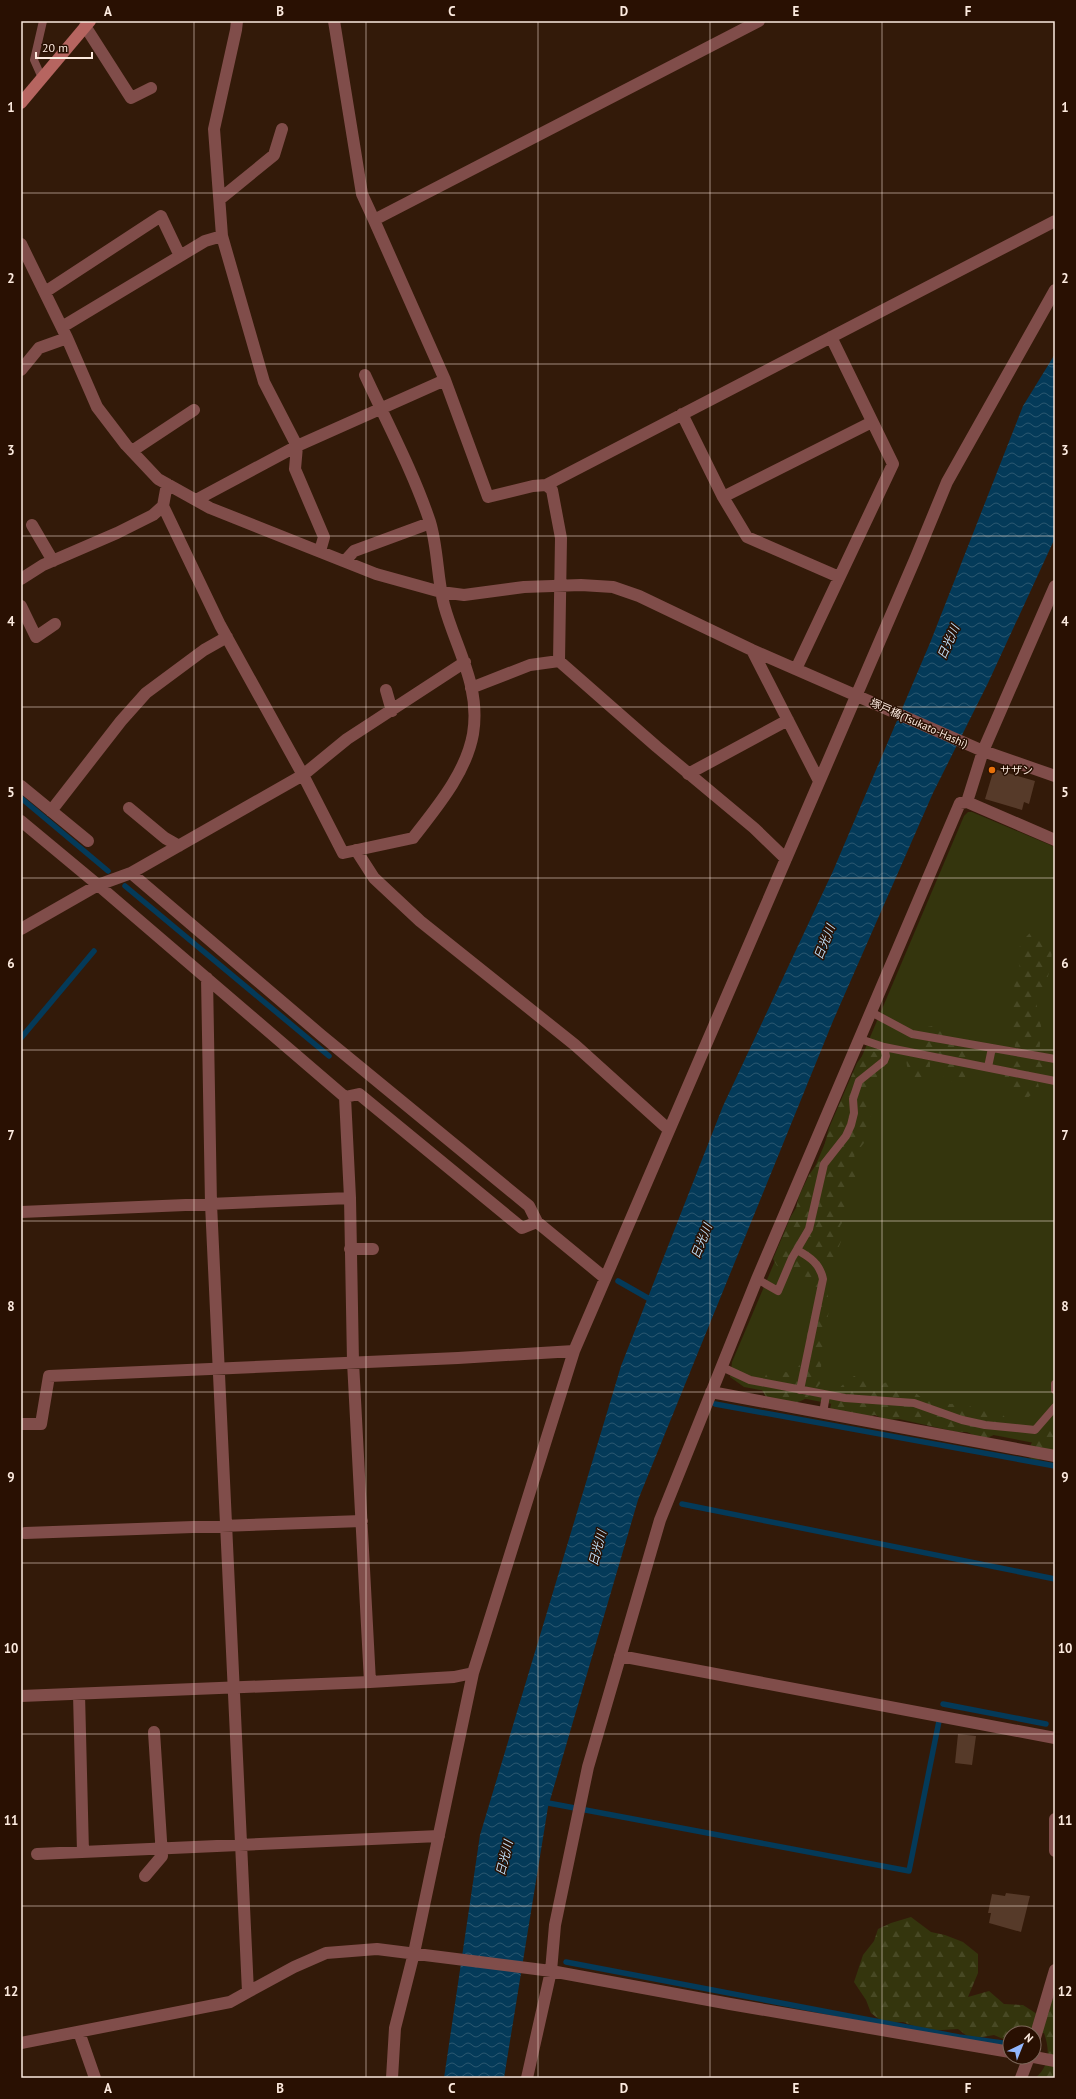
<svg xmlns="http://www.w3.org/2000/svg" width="1076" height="2099" viewBox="0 0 1076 2099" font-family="'PT Sans','Noto Sans JP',sans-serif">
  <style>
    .green { fill: #34350d }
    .forest { fill: url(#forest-firs) }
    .water { fill: url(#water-waves) }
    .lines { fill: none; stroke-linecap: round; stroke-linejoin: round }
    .stream { stroke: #043a59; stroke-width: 5.5 }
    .building { fill: #563a29 }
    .lane { stroke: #804d4a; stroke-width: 8 }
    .street { stroke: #804d4a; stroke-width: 12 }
    .secondary { stroke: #b66560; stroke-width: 12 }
    .grid { fill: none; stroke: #fceadf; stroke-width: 1; stroke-opacity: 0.55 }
    .food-dot { fill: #e8710a; stroke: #291002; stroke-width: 1.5 }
    .labels { text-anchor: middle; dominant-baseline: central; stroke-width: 3; stroke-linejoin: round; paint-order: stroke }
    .street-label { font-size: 11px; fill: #fceadf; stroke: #291002 }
    .poi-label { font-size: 11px; fill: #fceadf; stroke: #291002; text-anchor: start }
    .water-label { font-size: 12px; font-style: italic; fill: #bcddf7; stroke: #291002 }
    .neatline { fill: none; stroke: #fceadf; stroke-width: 1.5 }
    .grid-label { font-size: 13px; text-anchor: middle; font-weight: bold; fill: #fceadf }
  </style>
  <defs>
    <pattern id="forest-firs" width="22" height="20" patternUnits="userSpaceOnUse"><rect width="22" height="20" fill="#34350d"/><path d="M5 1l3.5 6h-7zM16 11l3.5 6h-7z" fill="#484924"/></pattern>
    <pattern id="water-waves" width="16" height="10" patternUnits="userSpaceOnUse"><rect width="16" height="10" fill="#043a59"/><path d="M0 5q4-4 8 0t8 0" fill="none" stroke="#2a5770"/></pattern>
  </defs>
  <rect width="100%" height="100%" fill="#331a09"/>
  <path class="green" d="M968,812H972L1055,847V1447L744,1387L730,1377L732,1362L964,816Z"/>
  <path class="forest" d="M1032,931C1035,932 1041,933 1044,935C1058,946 1049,975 1044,989C1042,994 1038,999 1037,1003C1036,1013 1042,1024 1042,1034C1041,1042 1038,1046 1041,1054L1055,1058V1072L1040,1069L1036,1073L1039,1088L1024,1101L1012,1100C1001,1077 1003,1068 1015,1046L1010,1035L1013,1022L1012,1010L1017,997L1014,985L1021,971C1015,953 1018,944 1032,931Z
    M933,1026C942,1032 951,1040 963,1040C969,1040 973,1039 979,1041C984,1052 976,1057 970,1065C964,1074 968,1082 956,1084L943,1076L949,1061L930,1056V1070L923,1077H913L907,1066L906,1059L915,1049V1043L922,1028Z
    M866,1051C877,1051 881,1054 887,1063L870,1086L868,1098L872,1105V1113L868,1122L869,1128L867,1139L854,1156L859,1161L853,1188L846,1199L848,1214L840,1226L842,1239L835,1256L826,1270L829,1311L823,1338L826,1350L821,1366L823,1380C802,1406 799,1405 767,1399L760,1386L767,1373L774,1367L784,1372L794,1373C800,1365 806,1355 804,1345C808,1339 817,1286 813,1281C807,1274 797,1277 790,1273C785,1270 784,1266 777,1266L773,1259L791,1216L796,1208L799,1196L809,1175L821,1158L829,1128L857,1063Z
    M854,1376H866L876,1385L888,1382L901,1392L913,1391L923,1399L937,1398L950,1404L967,1403L974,1410L997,1408L1008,1421L1002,1431L983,1440L967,1432H957L899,1419L886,1420L875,1415L865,1417L830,1410C832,1393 841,1385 854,1376Z
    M1055,1415V1451L1045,1453L1039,1460H1033L1027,1456C1030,1444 1034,1436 1046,1429L1048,1422Z
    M911,1917L931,1932L945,1935L963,1942L978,1954V1973L968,1997L989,1991L1004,2004L1023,2005L1037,2014L1055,1997V2078H1035C1050,2066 1050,2050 1044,2033H1010V2042L994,2035L971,2039L958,2029L927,2031L903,2022L884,2023L871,2013L866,2000L854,1982L863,1955L874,1941L878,1929L891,1923Z"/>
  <path class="water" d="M1055,354V538L988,683L933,793L833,1021L638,1500L548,1807L504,2078H444L480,1835L621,1366L723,1106L833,871L930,643L1023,406Z"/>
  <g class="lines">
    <path class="stream" d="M21,798L108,871
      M125,886L329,1056
      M21,1038L94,951
      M618,1281L653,1301
      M715,1404L1055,1466
      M682,1504L1055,1579
      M943,1704L1046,1724
      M543,1802L909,1871L939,1721
      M566,1962L959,2037L1010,2044"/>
  </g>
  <path class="building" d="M994,769L1035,781L1029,804L1024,802L1022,810L985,799Z
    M958,1734L976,1736L972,1765L955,1763Z
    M1006,1893L1030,1896L1021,1932L989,1923L991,1913H988L992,1894L1005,1896Z"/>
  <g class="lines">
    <path class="lane" d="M42,78L34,60L43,21
      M871,1012L912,1034L1055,1059
      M860,1039L884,1047L1055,1081
      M988,1067L992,1048
      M797,1250C810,1257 820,1264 823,1279L800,1390
      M757,1279L778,1291L792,1258L809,1229L824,1164L846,1136L851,1125L854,1113L853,1099L859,1081L884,1061L886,1056L884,1047
      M722,1367L750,1380L845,1398L914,1403L962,1420L985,1425L1035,1430L1055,1407
      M1055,1384V1390
      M823,1413L826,1395"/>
    <path class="street" d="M237,21L236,30L214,129L222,236L264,382L297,446L445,380
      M334,21L362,194L374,220L759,21
      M85,26L131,98L151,88
      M220,199L274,155L282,129
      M374,220L445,380L488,497L533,486L546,485L552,490L561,538L559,661L657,747L754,828L786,859
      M21,244L67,338L97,407L126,445L158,479L210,508L376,574L441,592L464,595L524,587L581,585L613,587L639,596L752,650L983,751L1055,776
      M45,292L161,216L180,256
      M62,327L205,241L222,236
      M21,370L39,348L67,338
      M682,414L723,497L747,537L839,577
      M297,446L295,469L324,537L320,551
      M132,451L194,410
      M546,485L1055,221
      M723,497L872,422
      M196,500L297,446
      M163,506L220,625L303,775L343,853L413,838C437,807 466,773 473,734C481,686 456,649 444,605C437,578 438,548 430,522C413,471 387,423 365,375
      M32,525L53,561
      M345,561L354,551L430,523
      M21,579L43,565L117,533L153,515L163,506L167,484
      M21,606L36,637L55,624
      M752,650L819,781
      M796,669L893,464L831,337
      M471,688L530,665L559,661
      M386,690L392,711
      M688,774L788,720
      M21,786L88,841
      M967,802L1055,840
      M129,808L165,838L179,846
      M51,811L121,721L146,693L204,650L227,637
      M21,821L98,885L345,1097L350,1198L353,1362L370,1682
      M356,850L374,878L420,921L575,1045L668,1129
      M131,873L321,1035L529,1206L537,1222L605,1278
      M21,929L98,885L131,873L303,775L347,739L465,662
      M345,1097L359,1094L522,1228L537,1222
      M21,1212L350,1198
      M350,1249H373
      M711,1392L1055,1456
      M21,1424H41L49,1376L458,1358L574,1351
      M25,1533L362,1521
      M620,1656L1055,1738
      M79,1694L83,1852
      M21,1696L370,1682L454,1677L473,1673
      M1055,1819V1851
      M37,1854L439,1836
      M145,1876L162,1856L154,1732
      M248,1992L294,1967L326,1953L377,1949L551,1971L730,2004L1010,2052
      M79,2032L95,2078
      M1034,2041L1055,1970
      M21,2043L230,2002L248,1992L211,1204L207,978
      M1034,2057L1055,2061
      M392,2078L395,2028L414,1953L473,1673L574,1351L916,557L947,482L1055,290
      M527,2078L551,1971L555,1925L588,1767L660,1520L757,1279L960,803L967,802L983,751L1055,586
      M1021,2078L1029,2057"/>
    <path class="secondary" d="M21,103L90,21"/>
  </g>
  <path class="grid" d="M194,21V2078M366,21V2078M538,21V2078M710,21V2078M882,21V2078M21,193H1055M21,364H1055M21,536H1055M21,707H1055M21,878H1055M21,1050H1055M21,1221H1055M21,1392H1055M21,1563H1055M21,1734H1055M21,1906H1055"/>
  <circle class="food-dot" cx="992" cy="770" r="4"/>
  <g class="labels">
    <g class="street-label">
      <text transform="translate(919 723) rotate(24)">塚戸橋(Tsukato-Hashi)</text>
    </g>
    <g class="poi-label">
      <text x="1000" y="770">サザン</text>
    </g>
    <g class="water-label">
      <text transform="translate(948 642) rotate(-66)">日光川</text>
      <text transform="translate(824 942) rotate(-68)">日光川</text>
      <text transform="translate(701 1241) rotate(-68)">日光川</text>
      <text transform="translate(597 1548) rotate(-75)">日光川</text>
      <text transform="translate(504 1858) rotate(-76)">日光川</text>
    </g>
  </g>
  <rect width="1076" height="2099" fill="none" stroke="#291002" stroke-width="44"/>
  <g transform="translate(1022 2045) rotate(43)"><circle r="19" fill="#291002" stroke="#7d675a"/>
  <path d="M0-3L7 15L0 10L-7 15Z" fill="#92b7fd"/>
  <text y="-6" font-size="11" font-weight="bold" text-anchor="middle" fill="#fceadf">N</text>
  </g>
  <path d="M36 52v6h56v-6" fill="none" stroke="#fceadf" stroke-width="2"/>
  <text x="42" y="52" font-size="12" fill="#fceadf" stroke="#291002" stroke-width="3" paint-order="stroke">20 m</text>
  <rect x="22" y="22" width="1032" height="2055" class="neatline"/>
  <g class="grid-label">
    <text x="108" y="16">A</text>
    <text x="280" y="16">B</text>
    <text x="452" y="16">C</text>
    <text x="624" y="16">D</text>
    <text x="796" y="16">E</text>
    <text x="968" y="16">F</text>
    <text x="11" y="112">1</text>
    <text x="1065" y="112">1</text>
    <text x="11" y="283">2</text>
    <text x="1065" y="283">2</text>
    <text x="11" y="455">3</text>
    <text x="1065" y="455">3</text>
    <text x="11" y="626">4</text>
    <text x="1065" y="626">4</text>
    <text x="11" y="797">5</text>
    <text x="1065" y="797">5</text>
    <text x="11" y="968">6</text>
    <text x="1065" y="968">6</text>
    <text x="11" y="1140">7</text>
    <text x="1065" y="1140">7</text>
    <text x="11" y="1311">8</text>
    <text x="1065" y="1311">8</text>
    <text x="11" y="1482">9</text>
    <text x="1065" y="1482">9</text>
    <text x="11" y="1653">10</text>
    <text x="1065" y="1653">10</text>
    <text x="11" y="1825">11</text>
    <text x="1065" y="1825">11</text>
    <text x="11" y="1996">12</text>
    <text x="1065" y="1996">12</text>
    <text x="108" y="2093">A</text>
    <text x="280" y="2093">B</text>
    <text x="452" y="2093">C</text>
    <text x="624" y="2093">D</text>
    <text x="796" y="2093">E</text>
    <text x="968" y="2093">F</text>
  </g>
</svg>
